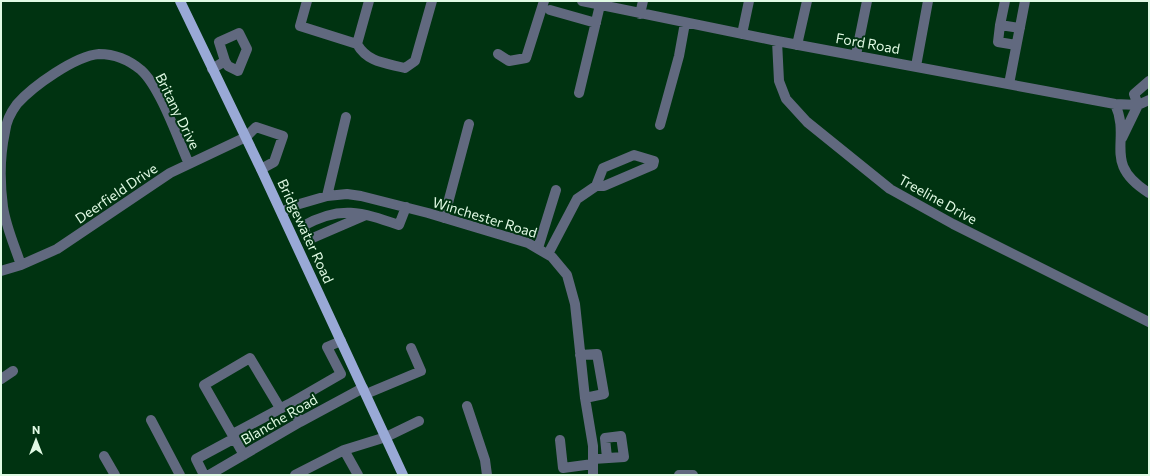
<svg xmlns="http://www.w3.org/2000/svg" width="1150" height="476" viewBox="0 0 1150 476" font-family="Commissioner,sans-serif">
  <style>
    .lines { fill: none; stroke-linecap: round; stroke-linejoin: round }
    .minor { stroke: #61697f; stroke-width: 10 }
    .major { stroke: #99a9d6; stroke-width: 10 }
    .labels { text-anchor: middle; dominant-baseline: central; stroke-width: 4; stroke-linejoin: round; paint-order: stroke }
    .street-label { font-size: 14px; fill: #e0fae4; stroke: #031 }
  </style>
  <rect width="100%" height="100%" fill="#031"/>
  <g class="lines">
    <path class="minor" d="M307,1L300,26L357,44L369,1
      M582,1L777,41L1115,104L1138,105L1149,100
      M1005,1L1000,25L1020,28
      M550,10L596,23
      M640,14L643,1
      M1000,25L998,42L1016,45
      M742,34L749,1
      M777,41L779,81L786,99L807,122L890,189L953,224L1149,322
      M357,44C368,63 386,63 405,68L415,61L432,1
      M797,45L807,1
      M498,54L509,61L526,58L544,1
      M856,55L867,1
      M916,66L928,1
      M212,69L225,61L219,42L239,33L247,49L238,71L228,66L225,61
      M1009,84L1025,1
      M579,93L600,5
      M1115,104C1132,141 1101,163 1149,193
      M660,125L679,56L685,23
      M1122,138L1138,105L1134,94L1149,81
      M327,196L346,117
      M282,212L296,205L327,196L347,194L361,196L428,213L528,243L552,257L567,275L575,304L585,398L593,446V475
      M366,215L308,240L303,226C340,205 361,212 399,225L406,207
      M444,218L469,124
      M538,248L556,190
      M548,254L577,199L596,186H604L653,165L654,161L634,155L603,168L596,186
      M21,265C15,247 6,227 3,207C0,184 0,155 5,132C6,122 11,112 17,104C33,86 75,56 99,54C114,54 129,60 141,70C160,87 178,139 189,164
      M1,271L21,265L57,249L170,173L246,137L256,127L283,136L274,162L261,169
      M580,355L597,354L604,394L585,398
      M1,379L13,371
      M366,394L421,371L411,348
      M289,404L341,374L327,347L341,341
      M467,406L485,460L487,475
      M151,420L180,475
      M233,434L289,404L300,422
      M560,440L563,468L593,464
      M244,455L204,385L250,358L280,408
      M104,456L115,475
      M593,459L624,457L621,436L605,438L607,458
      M204,475L196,459L235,438
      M209,475L300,422L363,388
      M295,475L344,450
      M358,475L344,450L386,437L419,421
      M679,475H693"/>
    <path class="major" d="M180,1L261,169L403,475"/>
  </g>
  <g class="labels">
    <g class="street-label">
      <text transform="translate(868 43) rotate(10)">Ford Road</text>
      <text transform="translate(178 111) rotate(64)">Britany Drive</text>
      <text transform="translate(116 193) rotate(-34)">Deerfield Drive</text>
      <text transform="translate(938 199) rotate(29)">Treeline Drive</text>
      <text transform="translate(485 217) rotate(17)">Winchester Road</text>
      <text transform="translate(306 231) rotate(65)">Bridgewater Road</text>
      <text transform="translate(279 419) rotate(-30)">Blanche Road</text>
    </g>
  </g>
  <rect width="1150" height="476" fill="none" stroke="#e0fae4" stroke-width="4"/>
  <g transform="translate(36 440)" stroke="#003311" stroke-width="3" paint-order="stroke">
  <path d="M0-3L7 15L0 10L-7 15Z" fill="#e0fae4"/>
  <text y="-6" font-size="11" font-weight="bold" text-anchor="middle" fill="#e0fae4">N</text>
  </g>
</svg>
